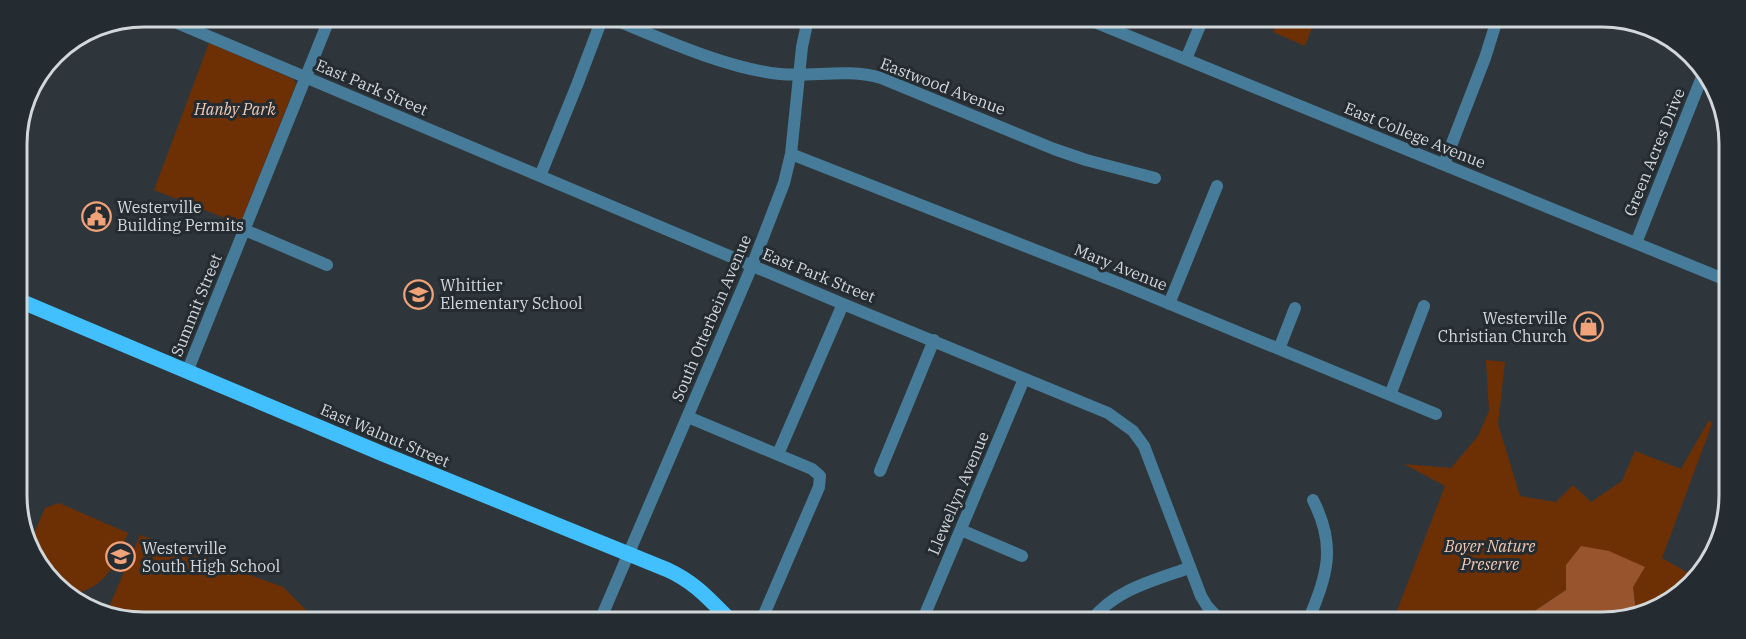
<svg xmlns="http://www.w3.org/2000/svg" width="1746" height="639" viewBox="0 0 1746 639" font-family="'IBM Plex Serif',serif">
  <style>
    .green { fill: #6d3005 }
    .water { fill: #97542d }
    .lines { fill: none; stroke-linecap: round; stroke-linejoin: round }
    .minor { stroke: #467c99; stroke-width: 12 }
    .major { stroke: #41c0fd; stroke-width: 15 }
    .labels { text-anchor: middle; dominant-baseline: central; stroke-width: 6; stroke-linejoin: round; paint-order: stroke }
    .street-label { font-size: 16px; fill: #d2d7da; stroke: #242c31 }
    .park-label { font-size: 16px; font-style: italic; fill: #f1cab5; stroke: #242c31 }
    .poi-label { font-size: 16px; fill: #d2d7da; stroke: #242c31; text-anchor: start }
    .rim { fill: none; stroke: #d2d7da; stroke-width: 3 }
  </style>
  <rect width="100%" height="100%" fill="#2e363b"/>
  <path class="green" d="M1277,22H1314L1305,46L1273,32Z
    M209,43L293,79L296,84L240,224L154,190Z
    M1486,360L1505,362L1498,424L1520,496L1556,502L1573,485L1591,502L1622,481L1635,451L1681,469L1709,420L1712,424L1662,558L1694,576L1679,596L1636,612L1633,587L1566,565V590L1518,622L1393,621L1445,486L1404,464L1451,468L1478,436L1489,411Z
    M59,503L128,533C115,563 108,588 71,594L48,579L30,543L45,508Z
    M140,535L283,587L313,617L105,616Z"/>
  <path class="water" d="M1581,546L1609,551L1645,567L1633,587L1636,612L1610,622H1518L1566,590V565Z"/>
  <g class="lines">
    <path class="minor" d="M163,17L843,304L1108,413L1133,431L1144,446L1201,596L1207,606L1221,621
      M613,19C662,39 728,69 780,74C814,77 848,68 881,78L1054,149L1086,160L1155,178
      M1092,21L1726,280
      M1186,59L1202,21
      M791,154L1124,285L1436,414
      M1444,164L1485,58L1496,23
      M540,176L577,85L602,19
      M245,230L327,265
      M1636,243L1704,72
      M1169,304L1217,186
      M1279,349L1295,308
      M187,372L330,17
      M1390,395L1424,306
      M688,417L812,469L820,476L819,487L762,619
      M778,454L843,304
      M880,471L934,340
      M961,530L1022,556
      M601,618L752,266L784,183L791,154L802,47L808,19
      M923,619L1024,379
      M1092,620C1114,590 1155,580 1189,568
      M1308,621C1327,575 1337,547 1313,500"/>
    <path class="major" d="M18,300L383,454L668,570C694,582 708,598 728,618"/>
  </g>
  <defs>
    <symbol id="civic-ring" viewBox="-11 -11 22 22"><circle r="9.5" fill="#242c31" stroke="#f0a279" stroke-width="1.5"/><path d="M-.6-6.5H3V-4.5H.6V-3L4-1V1h2V6H-6V1h2V-1L-.6-3ZM-1.2 2.5V6h2.4V2.5Z" fill="#f0a279"/></symbol>
    <symbol id="school-ring" viewBox="-11 -11 22 22"><circle r="9.5" fill="#242c31" stroke="#f0a279" stroke-width="1.5"/><path d="M0-5L7-2L0 1L-7-2ZM-4 1L0 2.5L4 1V4Q0 6-4 4Z" fill="#f0a279"/></symbol>
    <symbol id="shop-ring" viewBox="-11 -11 22 22"><circle r="9.5" fill="#242c31" stroke="#f0a279" stroke-width="1.5"/><path d="M-5-2.5h2.3a2.7 3.5 0 0 1 5.4 0H5L5.5 6h-11ZM-1.5-2.5h3a1.5 2.3 0 0 0-3 0Z" fill="#f0a279"/></symbol>
  </defs>
  <g fill-rule="evenodd">
    <use href="#civic-ring" x="80" y="200" width="33" height="33"/>
    <use href="#school-ring" x="402" y="278" width="33" height="33"/>
    <use href="#shop-ring" x="1572" y="310" width="33" height="33"/>
    <use href="#school-ring" x="104" y="540" width="33" height="33"/>
  </g>
  <g class="labels">
    <g class="street-label">
      <text transform="translate(943 86) rotate(21)">Eastwood Avenue</text>
      <text transform="translate(372 87) rotate(23)">East Park Street</text>
      <text transform="translate(1415 135) rotate(22)">East College Avenue</text>
      <text transform="translate(1654 152) rotate(-68)">Green Acres Drive</text>
      <text transform="translate(1121 267) rotate(22)">Mary Avenue</text>
      <text transform="translate(819 275) rotate(22)">East Park Street</text>
      <text transform="translate(196 305) rotate(-68)">Summit Street</text>
      <text transform="translate(711 318) rotate(-67)">South Otterbein Avenue</text>
      <text transform="translate(385 435) rotate(23)">East Walnut Street</text>
      <text transform="translate(958 493) rotate(-67)">Llewellyn Avenue</text>
    </g>
    <g class="park-label">
      <text x="235" y="109">Hanby Park</text>
      <text x="1490" y="546">Boyer Nature<tspan x="1490" dy="18">Preserve</tspan></text>
    </g>
    <g class="poi-label">
      <text x="117" y="207">Westerville<tspan x="117" dy="18">Building Permits</tspan></text>
      <text x="440" y="285">Whittier<tspan x="440" dy="18">Elementary School</tspan></text>
      <text x="1567" y="318" text-anchor="end">Westerville<tspan x="1567" dy="18">Christian Church</tspan></text>
      <text x="142" y="548">Westerville<tspan x="142" dy="18">South High School</tspan></text>
    </g>
  </g>
  <path d="M0 0H1746V639H0ZM144 27H1602A117 117 0 0 1 1719 144V495A117 117 0 0 1 1602 612H144A117 117 0 0 1 27 495V144A117 117 0 0 1 144 27Z" fill="#242c31" fill-rule="evenodd"/>
  <path class="rim" d="M144 27H1602A117 117 0 0 1 1719 144V495A117 117 0 0 1 1602 612H144A117 117 0 0 1 27 495V144A117 117 0 0 1 144 27Z"/>
</svg>
